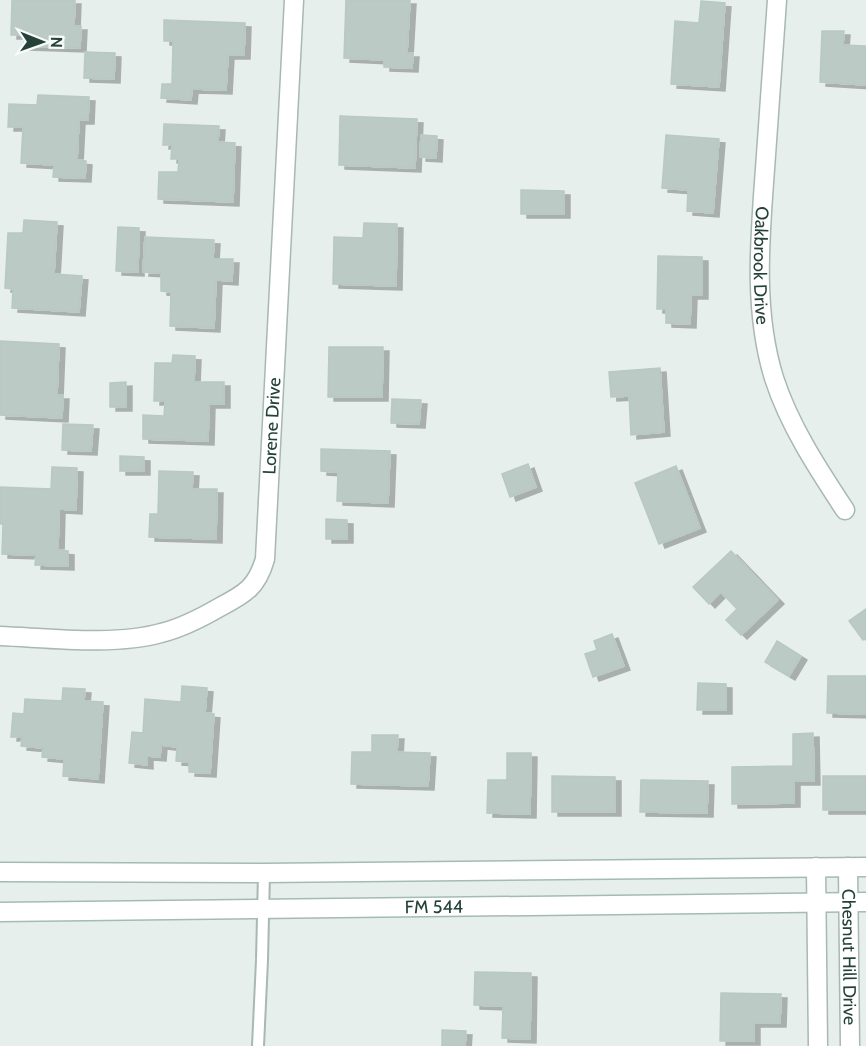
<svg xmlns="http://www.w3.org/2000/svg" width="866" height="1046" viewBox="0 0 866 1046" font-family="Cabin,sans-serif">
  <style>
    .building { fill: #bbcac4; stroke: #b8c9c2; stroke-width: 1.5; filter: url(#shadow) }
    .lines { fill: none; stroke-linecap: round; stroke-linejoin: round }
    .service-casing { stroke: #a8b8b2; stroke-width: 14 }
    .minor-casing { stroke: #a8b8b2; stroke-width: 21 }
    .secondary-casing { stroke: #a4bbb3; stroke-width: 21 }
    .service { stroke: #fff; stroke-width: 10 }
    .minor { stroke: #fff; stroke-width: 18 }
    .secondary { stroke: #fff; stroke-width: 18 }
    .labels { text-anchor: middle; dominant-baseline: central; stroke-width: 5; stroke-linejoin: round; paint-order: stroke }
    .street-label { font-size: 18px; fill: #24423a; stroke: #f7fbf9 }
  </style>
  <defs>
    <filter id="shadow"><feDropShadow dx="6" dy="4" stdDeviation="0" flood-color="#0004"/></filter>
  </defs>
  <rect width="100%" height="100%" fill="#e6efeb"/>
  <path class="building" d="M12,0H75L74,26H81L80,48L24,46L25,35H11Z
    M346,0H410L407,53H413L412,68L384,67V60L344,58Z
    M701,1L725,3L719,87L671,84L675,21L699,23Z
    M164,20L245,23L244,55H228L226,90L192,89L191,100L161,98L162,84H172L173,41H164Z
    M822,31H844L843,45L866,46V85L820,82Z
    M85,52L115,53L114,79L84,78Z
    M38,95L89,97L88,120H79L77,160L86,161L85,178L53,177L54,165L21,163L23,127H8L9,104L37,105Z
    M340,116L417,119L415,168L339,165Z
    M164,124L219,126L218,142L235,143L233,202L158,199L159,172H178L179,159H171L172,145H163Z
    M421,135L437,136L436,158L420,157Z
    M666,135L719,139L713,213L687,211L688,190L662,188Z
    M521,190L564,191V214H521Z
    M24,220L57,222L54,274L82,276L79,312L12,308L13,289L5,288L8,233H23Z
    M364,223L397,224L396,286L333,284L334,237L363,238Z
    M118,227L139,228L138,272L116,271Z
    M145,237L214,240L213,259H233L232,281L216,280L214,328L170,326L171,292L161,291V273L143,272Z
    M658,256L702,257V295H691L690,324L666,323V309H657Z
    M0,341L59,344L57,395H63L62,418L0,415Z
    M329,347H383L382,397H328Z
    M173,355L195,356L194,382H224V404H209L208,441L143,439V415L164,416L165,401H154L155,363H172Z
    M660,368L664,432L631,435L629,396L611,397L609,372Z
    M126,382V407H110V383Z
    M392,399L421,400L419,424L391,423Z
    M63,424L93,425L91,451L62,450Z
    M321,449L390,451L388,503L337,501L338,472L321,471Z
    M120,456L144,457V471H120Z
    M528,464L536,487L510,497L502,474Z
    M676,466L700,528L659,544L635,483Z
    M52,467L77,468L76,510L59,509L58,550L68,551V566L35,565L36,555L2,554L3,524H0V487L51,489Z
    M159,471L193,472L192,489H217L216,539L149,537L150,514H158Z
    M326,519L347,520V539H326Z
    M731,551L778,600L741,635L726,620L737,609L721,592L709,604L693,587Z
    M866,609V638L863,640L849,621Z
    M612,634L624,666L593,677L585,654L597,650L594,641Z
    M777,641L801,656L789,676L765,662Z
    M828,676H866V714L827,713Z
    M698,683L726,684V710H697Z
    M182,686L207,688L205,713L214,714L210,773L189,772V762L176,761L177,747L161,745L160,757L147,756V765L129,763L132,732L143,733L145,699L181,702Z
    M63,688L85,689L84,701L103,702L98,779L63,776L64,759L42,757L43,748L21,746L22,737H11L13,713L24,714L25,699L62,701Z
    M813,733L814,781H794V803L732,804V767L793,766V734Z
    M372,735H398L397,752L430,753L428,786L351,784L352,752H372Z
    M507,753H531L530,814L487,813L488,780H507Z
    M552,776L615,777V812H552Z
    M823,776H866V810H823Z
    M641,780L708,781L707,813L640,812Z
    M475,972L531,973L530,1039L502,1038L503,1006L474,1005Z
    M721,993L781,994L780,1023H754V1041H720Z
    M442,1030L466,1031L465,1046H442Z"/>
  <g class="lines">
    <defs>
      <path id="service" d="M258,1046L262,960L264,873"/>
      <g id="minor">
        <path id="s1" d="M777,0C773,56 769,113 765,169C760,238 753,310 774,378C789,425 818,469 845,510"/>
        <path id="s2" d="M0,636C49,638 115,646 161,633C182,628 201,618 220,607C245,594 257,587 265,559L294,0"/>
        <path d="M816,867L818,1046"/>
        <path id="s3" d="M848,867L850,1046"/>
      </g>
      <g id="secondary">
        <path d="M0,872L264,873L866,867"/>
        <path id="s4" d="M0,912L866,902"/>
      </g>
    </defs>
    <use href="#service" class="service-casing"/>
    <use href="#minor" class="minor-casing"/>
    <use href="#secondary" class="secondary-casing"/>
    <use href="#service" class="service"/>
    <use href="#minor" class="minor"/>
    <use href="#secondary" class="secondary"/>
  </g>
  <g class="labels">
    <g class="street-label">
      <text stroke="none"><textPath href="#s1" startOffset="266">Oakbrook Drive</textPath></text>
      <text stroke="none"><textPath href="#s2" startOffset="428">Lorene Drive</textPath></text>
      <text stroke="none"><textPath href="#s4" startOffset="434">FM 544</textPath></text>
      <text stroke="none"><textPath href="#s3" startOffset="90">Chesnut Hill Drive</textPath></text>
    </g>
  </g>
  <g transform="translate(42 42) rotate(91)" stroke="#f7fbf9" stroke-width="4.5" paint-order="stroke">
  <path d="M0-4.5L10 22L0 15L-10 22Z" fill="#24423a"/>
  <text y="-9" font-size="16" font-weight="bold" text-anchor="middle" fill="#24423a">N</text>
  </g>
</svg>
